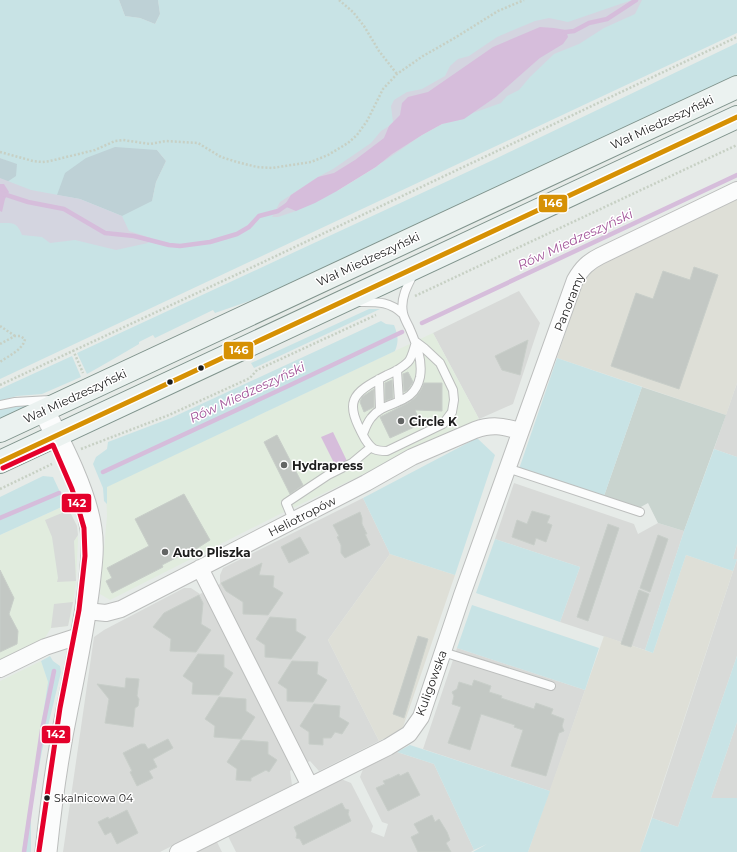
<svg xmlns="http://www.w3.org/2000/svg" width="737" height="852" viewBox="0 0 737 852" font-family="Montserrat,sans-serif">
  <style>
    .residential { fill: #d8dad8 }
    .commercial { fill: #e1ecde }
    .industrial { fill: #dedfd7 }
    .construction { fill: #c9d4cf }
    .grass { fill: #c8e3e5; fill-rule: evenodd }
    .forest { fill: #bed1d6 }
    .wetland { fill: #d4d5e0 }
    .parking { fill: #d7dad8 }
    .water { fill: #d6bddb }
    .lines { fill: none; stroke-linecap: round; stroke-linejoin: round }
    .stream { stroke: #d6bddb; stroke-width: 4.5 }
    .building { fill: #c3c8c4; stroke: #c8cec9 }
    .service-casing { stroke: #bcbebd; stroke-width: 10 }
    .minor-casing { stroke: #bcbebd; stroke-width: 18 }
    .tertiary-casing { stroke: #bcbebd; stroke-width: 23 }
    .secondary-casing { stroke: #80948d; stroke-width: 24 }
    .path { stroke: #c7d0c4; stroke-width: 2.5; stroke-dasharray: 2 2; stroke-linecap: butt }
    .service { stroke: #fbfcfc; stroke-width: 8 }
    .minor { stroke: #fbfcfc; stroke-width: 16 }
    .tertiary { stroke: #fbfcfc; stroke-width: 21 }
    .secondary { stroke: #ebf2f0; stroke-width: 22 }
    .bus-1-casing { stroke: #fff; stroke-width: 8 }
    .bus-2-casing { stroke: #fff; stroke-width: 8 }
    .bus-1 { stroke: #d69104; stroke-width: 5 }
    .bus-2 { stroke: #e4002b; stroke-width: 5 }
    .bus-dot { fill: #1d1d1d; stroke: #fff; stroke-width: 1.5 }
    .poi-dot { fill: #636564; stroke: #fff; stroke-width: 1.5 }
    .labels { text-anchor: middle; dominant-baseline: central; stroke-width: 3; stroke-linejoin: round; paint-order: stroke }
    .bus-label { font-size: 11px; fill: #1d1d1d; stroke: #fff; text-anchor: start }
    .street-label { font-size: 12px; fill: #1d1d1d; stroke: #fff }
    .poi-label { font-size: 12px; font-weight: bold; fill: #1d1d1d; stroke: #fff; text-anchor: start }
    .water-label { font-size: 13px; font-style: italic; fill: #a25599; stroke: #fff }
    .line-badge { stroke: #fff; stroke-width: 1.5 }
    .badge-label { font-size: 11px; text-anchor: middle; font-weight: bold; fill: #fff }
  </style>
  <rect width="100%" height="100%" fill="#e6ebe8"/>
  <path class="residential" d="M519,291L540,323L513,404L479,419L433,333Z
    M737,383V457L714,449Z
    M514,483L634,524L638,534L658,523L684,531L645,650L560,622L580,567L495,539Z
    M363,498L390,554L328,640L379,741L319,771L310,761L290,771L292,785L160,852H63L94,637L104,630L184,588H191L200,594L220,584V575L223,568Z
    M737,544V656L678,827L652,818L737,559H733Z
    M457,648L585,690L550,791L423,749Z
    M737,722V798H711Z
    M397,752L434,764L474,850L471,852H236L228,836L341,779L351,783L373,826L371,832L384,837L388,824L382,822L360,777L363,769Z
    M217,842L222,852H197Z"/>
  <path class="commercial" d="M433,333L479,419L276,516L110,600L100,594L107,516L106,487Z
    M66,505L77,526L78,541L76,581L72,611L68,626L51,628L43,641L0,662V535Z
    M41,661L48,682L22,852H0V681Z"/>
  <path class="industrial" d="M737,198V383L726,415L557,358L585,276L594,265Z
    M390,554L455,575L402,730L379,741L328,640Z
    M686,555L733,571L640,852H528L604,636L653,653Z"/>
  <path class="construction" d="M642,387L726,415L684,531L658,523L648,503L639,508L604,496Z"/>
  <path class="grass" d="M0,0H119L125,16L140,18L155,24L160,14L158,0H737V33L0,379V211L4,184L17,165L0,158ZM493,47L540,58L496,97L464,118L442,124L422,135L392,154L376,167L337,191L355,160L400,115L428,92ZM157,150L166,161L156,182L152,201Z
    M737,43V75L270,294L215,313L213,310L155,338L153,335L139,342V344C122,354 105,364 87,374L77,353L493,160Z
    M369,309H380L254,368L251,363Z
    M381,321L386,324L394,325C398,335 399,341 395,351L107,487V504L104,501L103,488L93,464L96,457L107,449L108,442L171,418Z
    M72,356L81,377L42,394L17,396L0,401V389Z
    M557,358L642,387L604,496L519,469Z
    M34,405L0,421V409L13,406Z
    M477,438L495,455L455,575L390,554L363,498Z
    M714,449L737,457V544L733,559H737L733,571L686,555L653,653L645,650L684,531Z
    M43,476L53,477L66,505L0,535V497Z
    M495,539L580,567L560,622L476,593Z
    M472,605L599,648L585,690L457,648Z
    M50,656L53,661L60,666L61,672L42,751L31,813V852H22L48,682L41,661Z
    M737,656V722L711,798H737V852H640L652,818L678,827Z
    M410,745L550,791L528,852H473L487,844L474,850L434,764L397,752Z"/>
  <path class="forest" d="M119,0H158L160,14L155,24L140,18L125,16Z
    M115,147L157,150L166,161L156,182L152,201L122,216L80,199L57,195L65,173L86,158Z
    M0,158L17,164L16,176L4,184H0Z"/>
  <path class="wetland" d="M632,0H642L635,14L604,28L579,44L554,54L530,77L519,90L507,96L501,103L473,113L496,97L540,58L557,48L431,121L464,119L442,124L422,135L383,162L296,200V211L278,217H272L280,202L318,177L333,169L371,143L381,131L389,126L393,122L391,106L394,100L407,92L422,89L445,76L450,66L458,59L469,56L497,37L535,21L549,18L568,22Z
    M0,178L31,190L80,199L122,216L129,231L151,238L148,243L116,250L75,240L50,243L42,237L22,235C17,222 13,223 0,223Z"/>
  <path class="parking" d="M69,510L77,526L78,535L74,541L76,581L57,582L58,578L52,537L45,520Z
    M73,602L68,626L51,628L54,604Z"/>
  <path class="water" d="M540,27L554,28L566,30L568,37L563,44L540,58L496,97L464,119L442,124L422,135L392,154L376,167L337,191L315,203L296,211L284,206L291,195L318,177L334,173L355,160L384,138L389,126L400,115L402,103L408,97L428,92L493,47Z
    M4,184L9,192L5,199L2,212L0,211V184Z
    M333,432L347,461L336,467L321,437Z"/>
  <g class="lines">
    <path class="stream" d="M561,35L566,32L574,31L589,23L607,19L636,0
      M0,193L28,202L64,209L105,233L134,236L169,245L180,246L210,242L237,234L249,227L259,216L278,211L288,204
      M422,323L737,175
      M103,472L286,387L402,332
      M0,518L59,493
      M24,852L42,730L54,671"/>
  </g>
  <path class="building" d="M694,267L718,275L679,389L611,366L636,293L653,299L663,271L690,280Z
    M528,340L520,375L502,370L495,356Z
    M408,372L413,382L408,390L404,392L403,374Z
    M392,380L393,398L385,401V383Z
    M424,383H442V411L415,410L421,424L390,438L380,417L408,403L415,398L421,390Z
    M374,389V407L364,412L360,402L362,397Z
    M277,435L303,485L290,494L264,442Z
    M184,494L210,540L193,551V549L162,565L163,567L112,593L106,581L112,578L107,568L149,546L135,519Z
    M532,511L550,516L547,523L552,525L546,542L536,538L534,545L512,537L517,520L527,524Z
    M360,512L362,518V524L367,534H365L370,545L345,558L341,553V545L337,537L339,536L333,525Z
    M608,524L619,528L588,621L577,617Z
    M658,535L668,539L650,592L640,588Z
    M300,537L309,553L289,563L281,547Z
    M262,563L259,575L274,576L273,587L283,593L268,615L243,614V602L226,591L221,583Z
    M0,570L14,598L9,614L18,631L17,644L0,652Z
    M639,590L649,594L631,647L621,644Z
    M199,595L203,603L201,624L211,630L196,652L170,651L171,639L153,627L164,613Z
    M270,617L296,619V631L306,637L291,659L265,657V645L256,639Z
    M418,636L428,639L404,718L393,714Z
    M198,654L224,655V667L233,673L219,695L192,694L193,683L183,676Z
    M292,661L318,662L317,674L327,680L313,702L287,701V689L278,683Z
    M126,678L139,679L137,696L139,699L138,706L135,708L133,727L105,723L109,699L97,684L125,688Z
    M474,680L491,686L489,692L502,696L501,698L534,709L536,703L553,709L551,714L564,719L562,726L564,731L559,733L546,776L511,766L523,730L514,727L515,725L481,714L470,750L448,743L461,707L452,704L454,696L452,692L457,689L459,682L472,686Z
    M219,697L246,699V711L255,717L241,739L214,737L215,726L205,719Z
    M314,704L340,706L339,717L349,723L342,734L335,732L331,738H323V745L309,744V732L300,726Z
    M168,739L173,748L153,759L157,767L149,771L153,778L137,786L130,772L132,771L123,753L141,744H145L148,749Z
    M241,740L268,742V754L277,760L269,772L266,770L251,778V781L236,780L237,769L227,762Z
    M408,772L420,795L388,811L376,788L385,784L383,781L391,778L399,774L400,776Z
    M342,803L345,809L349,810L348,814L351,821L303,845L300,839L296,838L297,834L294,827Z
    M127,810L138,833L117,844L111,832L105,835L98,822L108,817L109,819Z
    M432,815L435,822L439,819L447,832L450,840L446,843L451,852H418L411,837L419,833L414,824Z"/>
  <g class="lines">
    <defs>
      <path id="service" d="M359,302C377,302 389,301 403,314
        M416,342L424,348L440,363L453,390L454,400L452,412L443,424L387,451C375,451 372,450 365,439C344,401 350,394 387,375C394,372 402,368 408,362C412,358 414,348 416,342Z
        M397,370L399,401
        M379,379L380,410
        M0,405L15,402L50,400
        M363,434C365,429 367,423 371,418C385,399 414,407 420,377C423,360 416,343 409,327C407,323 404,318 403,313C400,299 407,286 414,273
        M507,468L640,512
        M293,520L286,503L328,475L352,463L370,448
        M443,652L551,686"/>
      <path id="minor" d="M200,568L310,786
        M86,611L106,613L121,609L366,483L412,457L475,430C492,424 502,426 520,431
        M0,669L45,647L82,635
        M178,852L388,747L409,734L421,717L462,595L575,280C582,268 588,262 600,256L737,190"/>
      <path id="tertiary" d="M44,411C61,444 86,492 91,529C94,548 91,567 89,586C84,626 76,666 68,705C58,753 51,803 46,852"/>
      <path id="secondary" d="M0,431L737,87
        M0,462L737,117"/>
    </defs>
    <use href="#service" class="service-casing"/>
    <use href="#minor" class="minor-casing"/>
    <use href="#tertiary" class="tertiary-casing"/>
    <use href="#secondary" class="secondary-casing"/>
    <path class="path" d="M339,0L353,12L364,26L379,51L397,74
      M0,152L33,161L42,162L50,161L95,150L115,141L123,140L150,144L166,141L198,143L221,157L237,162L257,167L272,168L311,162L328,155L348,143L357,135L367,121L383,89L397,74L423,56L453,39L498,11L524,0
      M415,296L737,145
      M0,326L15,336
      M0,344L15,336H20L25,339C23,350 8,356 0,362
      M73,350L83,373
      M0,385L257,265L737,37
      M81,449L169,415L250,378L257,370L376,315
      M0,489L52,464"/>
    <use href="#service" class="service"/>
    <use href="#minor" class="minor"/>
    <use href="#tertiary" class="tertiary"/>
    <use href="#secondary" class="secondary"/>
    <defs>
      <path id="bus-1" d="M0,462L737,117"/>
      <path id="bus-2" d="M3,468L53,445L72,489L78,507L84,528L85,556L79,610L60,708L39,851"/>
    </defs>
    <use href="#bus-1" class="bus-1-casing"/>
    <use href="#bus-2" class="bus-2-casing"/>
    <use href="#bus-1" class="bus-1"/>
    <use href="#bus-2" class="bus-2"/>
  </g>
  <g class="bus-dot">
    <circle cx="201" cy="368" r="3.5"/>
    <circle cx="170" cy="382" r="3.5"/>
    <circle cx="47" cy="798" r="3.5"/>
  </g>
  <g class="poi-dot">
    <circle cx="401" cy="421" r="4"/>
    <circle cx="284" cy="465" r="4"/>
    <circle cx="165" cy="552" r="4"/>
  </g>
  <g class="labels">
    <g class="bus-label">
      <text x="54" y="798">Skalnicowa 04</text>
    </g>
    <g class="street-label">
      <text transform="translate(662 122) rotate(-25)">Wał Miedzeszyński</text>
      <text transform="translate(368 259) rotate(-25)">Wał Miedzeszyński</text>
      <text transform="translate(569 302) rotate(-68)">Panoramy</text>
      <text transform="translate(75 396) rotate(-25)">Wał Miedzeszyński</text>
      <text transform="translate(302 516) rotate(-27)">Heliotropów</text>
      <text transform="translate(431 683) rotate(-70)">Kuligowska</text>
    </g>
    <g class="poi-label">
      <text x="409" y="421">Circle K</text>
      <text x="292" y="465">Hydrapress</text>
      <text x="173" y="552">Auto Pliszka</text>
    </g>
    <g class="water-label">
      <text transform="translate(575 239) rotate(-25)">Rów Miedzeszyński</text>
      <text transform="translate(247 392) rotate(-25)">Rów Miedzeszyński</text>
    </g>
  </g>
  <g class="line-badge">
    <rect x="538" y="194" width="30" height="19" rx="4" fill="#d69104"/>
    <rect x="223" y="341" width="31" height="19" rx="4" fill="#d69104"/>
    <rect x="61" y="493" width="31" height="20" rx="4" fill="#e4002b"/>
    <rect x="41" y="725" width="30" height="19" rx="4" fill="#e4002b"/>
  </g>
  <g class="badge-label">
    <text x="553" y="207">146</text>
    <text x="239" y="354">146</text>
    <text x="77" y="507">142</text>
    <text x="56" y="738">142</text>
  </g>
</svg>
